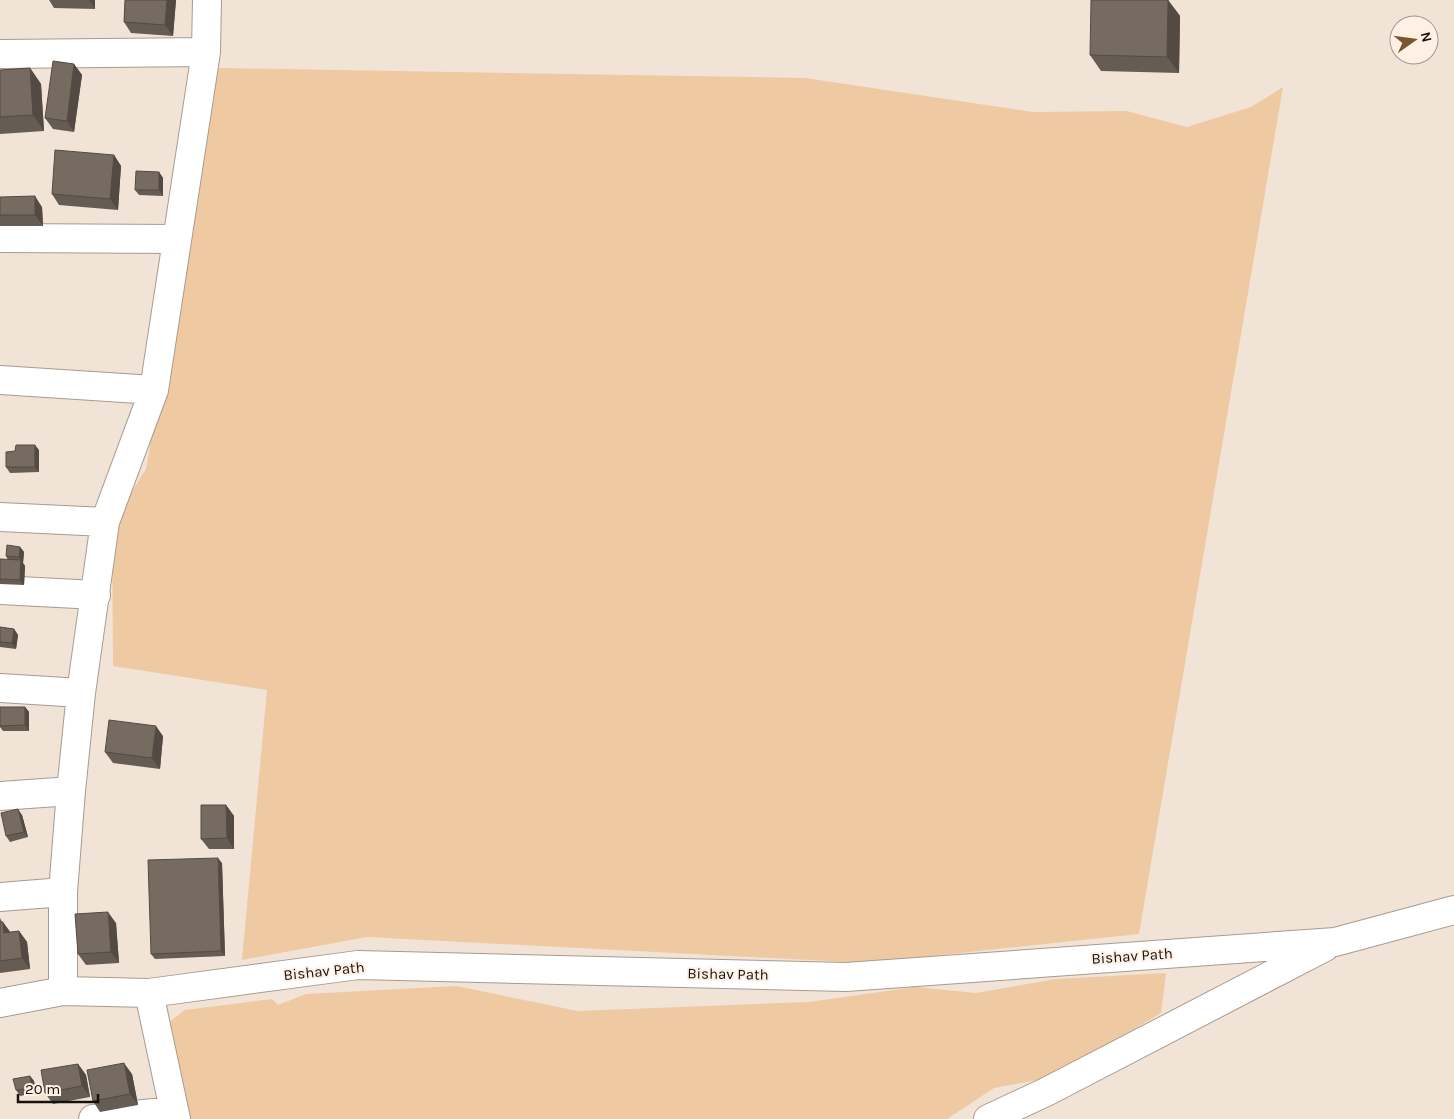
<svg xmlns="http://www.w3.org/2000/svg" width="1454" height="1119" viewBox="0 0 1454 1119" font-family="Karla,sans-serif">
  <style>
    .green { fill: #efc9a2 }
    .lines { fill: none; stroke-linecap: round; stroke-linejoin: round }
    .minor-casing { stroke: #a69b8f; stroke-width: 30 }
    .minor { stroke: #fff; stroke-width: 28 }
    .wall { fill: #655c53 }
    .shaded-wall { fill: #534b43 }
    .building { fill: #766b60; stroke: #534b43 }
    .labels { text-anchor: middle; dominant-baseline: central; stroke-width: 4; stroke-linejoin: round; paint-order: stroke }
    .street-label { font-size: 15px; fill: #16110d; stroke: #fef1e4 }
  </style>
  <rect width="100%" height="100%" fill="#f1e4d7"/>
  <path class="green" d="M219,68L805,78L1033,112L1127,111L1187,127L1251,107L1283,87L1139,934L866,963L367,937L242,960L267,690L113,666L112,523L146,469L206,125Z
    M1166,973L1161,1013L1054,1077L994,1088L947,1119H182L168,1023L185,1010L272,999L278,1005L306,994L456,986L578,1011L809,1002L915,987L976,993L1056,979Z"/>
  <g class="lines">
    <defs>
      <path id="minor" d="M0,54L206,52
        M0,238L177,239
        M0,380L154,390
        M0,517L105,522
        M0,590L96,595
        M0,688L81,693
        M0,796L71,791
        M0,897L63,892
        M63,991V892L71,791L81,693L105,522L154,390L206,52L207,0
        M149,993L176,1119
        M0,1003L63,991L149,993L358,965L846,977L1335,942L1454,910
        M93,1119L174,1111
        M988,1119L1046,1092L1325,947"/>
    </defs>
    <use href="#minor" class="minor-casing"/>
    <use href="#minor" class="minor"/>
  </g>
  <path class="wall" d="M49,0H95V9L54,8Z
    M125,0H176L173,36L131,33L124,22Z
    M1168,0L1180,16L1179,73L1101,71L1090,55Z
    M74,64L82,75L74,132L53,129L45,118Z
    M30,68L41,84L44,131L0,134V70Z
    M114,155L121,166L118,210L59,205L52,194Z
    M159,172L163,178V196L139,195L135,190Z
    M0,197L42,207L43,226H0Z
    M39,450V472L10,473L6,467L15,451Z
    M20,547L24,552L23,563L25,566L24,585L0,584V559L8,560L6,556Z
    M0,627L14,629L18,635L16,649L0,647Z
    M0,707H25L29,712V731H3L0,727Z
    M163,736L160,769L113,763L105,752Z
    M226,805L234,816V849H209L201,839Z
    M22,815L28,837L10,842L6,836Z
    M222,863L225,956L155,959L151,954Z
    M0,918L2,922L10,932L19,931L27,942L30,969L0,973Z
    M116,923L119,963L86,965L78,954Z
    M78,1064L86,1075L90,1097L53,1104L45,1093Z
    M132,1074L138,1105L100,1112L93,1101Z
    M30,1076L34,1081L36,1093L20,1096L16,1090Z"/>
  <path class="shaded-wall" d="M89,0H95V9Z
    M167,0H176L173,36L165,25Z
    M1168,0L1180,16L1179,73L1167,57Z
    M74,64L82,75L74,132L67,121Z
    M30,68L41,84L44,131L33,115Z
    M114,155L121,166L118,210L110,199Z
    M159,172L163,178V196L159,190Z
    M35,196L42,207L43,226L35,215Z
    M35,445L39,450V472L35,467Z
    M20,547L24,552L23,563L19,557Z
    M21,560L25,566L24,585L20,580Z
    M14,629L18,635L16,649L12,643Z
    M25,707L29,712V731L25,725Z
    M156,726L163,736L160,769L152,758Z
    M226,805L234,816V849L227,838Z
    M18,809L22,815L28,837L24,832Z
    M218,858L222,863L225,956L221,951Z
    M108,912L116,923L119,963L111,952Z
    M3,922L11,933H4Z
    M19,931L27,942L30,969L22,958Z
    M124,1063L132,1074L138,1105L130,1094Z
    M78,1064L86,1075L90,1097L82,1086Z
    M30,1076L34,1081L36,1093L32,1088Z"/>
  <path class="building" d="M125,0H167L165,25L124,22Z
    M1091,0H1168L1167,57L1090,55Z
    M53,61L74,64L67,121L45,118Z
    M30,68L33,115L0,117V70Z
    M55,150L114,155L110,199L52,194Z
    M136,171L159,172V190H135Z
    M35,196V215H0V197Z
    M16,445H35V467H6V452L15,451Z
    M7,545L20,547L19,557L6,556Z
    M0,559L21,560L20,580L0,579Z
    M0,627L14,629L12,643L0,642Z
    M0,707H25V725L0,726Z
    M109,720L156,726L152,758L105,752Z
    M201,805H226L227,838L201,839Z
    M18,809L24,832L6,836L1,813Z
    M218,858L221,951L151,954L148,860Z
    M108,912L111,952L78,954L75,914Z
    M0,922H3L4,933L19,931L22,958L0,961Z
    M124,1063L130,1094L93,1101L87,1070Z
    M78,1064L82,1086L45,1093L41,1070Z
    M30,1076L32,1088L16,1090L13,1079Z"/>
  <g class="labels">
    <g class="street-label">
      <text transform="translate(1132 956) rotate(-4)">Bishav Path</text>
      <text transform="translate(324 971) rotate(-6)">Bishav Path</text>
      <text transform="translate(728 974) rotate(1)">Bishav Path</text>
    </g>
  </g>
  <g transform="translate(1414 40) rotate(76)"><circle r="24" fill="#fef1e4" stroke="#a1978e"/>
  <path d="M0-4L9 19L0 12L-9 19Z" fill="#78562e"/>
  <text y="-8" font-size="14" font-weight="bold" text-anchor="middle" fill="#16110d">N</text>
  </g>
  <path d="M18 1094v8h80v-8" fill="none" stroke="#16110d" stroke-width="2.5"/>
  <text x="25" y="1094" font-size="15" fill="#16110d" stroke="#fef1e4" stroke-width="4" paint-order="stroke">20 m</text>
</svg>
